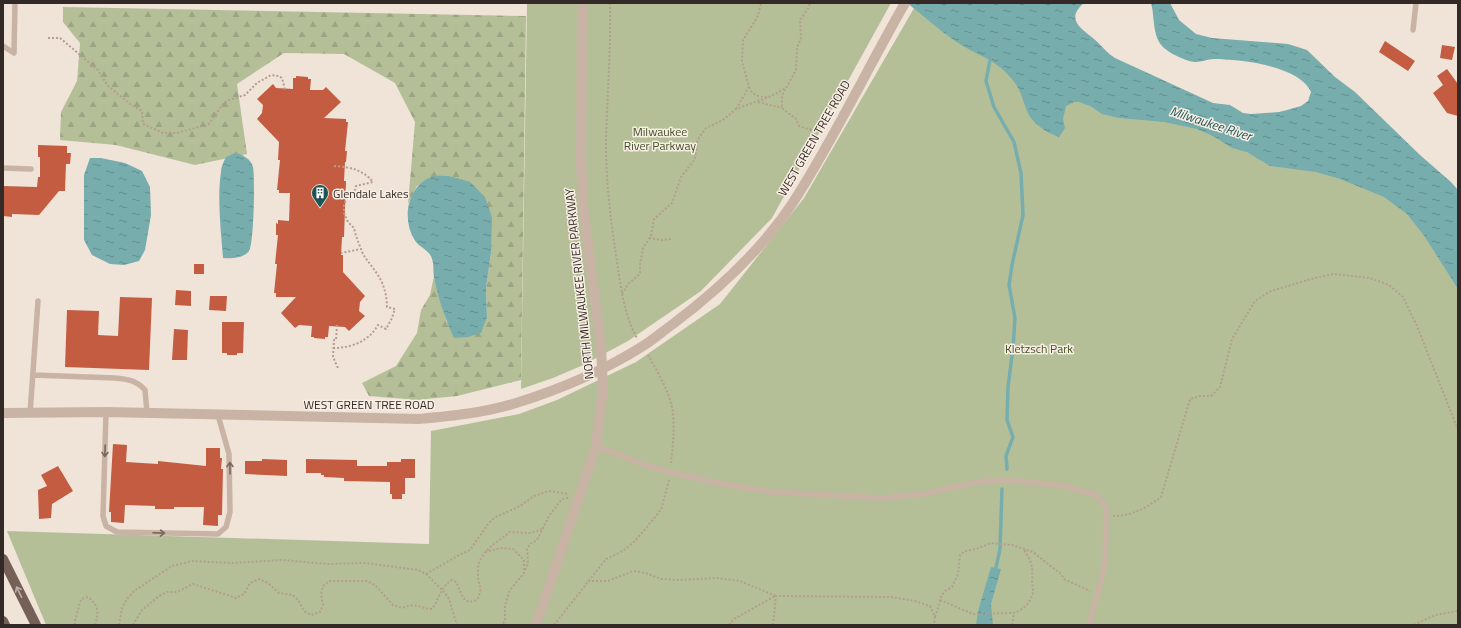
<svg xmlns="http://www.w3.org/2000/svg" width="1461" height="628" viewBox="0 0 1461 628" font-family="'Titillium Web',sans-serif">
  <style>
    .forest { fill: url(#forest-firs) }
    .park { fill: #b4bf98 }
    .water { fill: url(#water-ripples) }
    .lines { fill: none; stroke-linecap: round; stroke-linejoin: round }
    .stream { stroke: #77adad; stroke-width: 3.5 }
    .building { fill: #c45c42 }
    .path { stroke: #b49d8f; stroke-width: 2; stroke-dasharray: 2 2; stroke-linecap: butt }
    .service { stroke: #c8b3a4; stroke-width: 5.5 }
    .minor { stroke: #c8b3a4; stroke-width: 10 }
    .tertiary { stroke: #c8b3a4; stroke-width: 10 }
    .primary { stroke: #756057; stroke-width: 10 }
    .oneway { stroke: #76675f }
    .oneway2 { stroke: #bdaea5 }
    .labels { text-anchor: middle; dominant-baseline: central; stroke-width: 3; stroke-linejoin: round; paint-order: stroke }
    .park-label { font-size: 12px; fill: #45512a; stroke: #f8eee4 }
    .street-label { font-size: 12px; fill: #332926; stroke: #f8eee4 }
    .poi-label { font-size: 12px; fill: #332926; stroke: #f8eee4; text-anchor: start }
    .water-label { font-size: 13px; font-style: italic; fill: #1c5354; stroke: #f8eee4 }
  </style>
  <defs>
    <pattern id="forest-firs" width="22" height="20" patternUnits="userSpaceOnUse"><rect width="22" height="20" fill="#b4bf98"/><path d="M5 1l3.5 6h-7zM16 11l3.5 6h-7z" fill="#9ba483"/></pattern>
    <pattern id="water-ripples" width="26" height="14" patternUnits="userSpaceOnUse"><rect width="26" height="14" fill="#77adad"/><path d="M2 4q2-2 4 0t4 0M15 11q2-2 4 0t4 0" fill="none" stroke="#628d8d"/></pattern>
  </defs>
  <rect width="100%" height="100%" fill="#f0e4d8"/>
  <path class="forest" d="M63,7L526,16L521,380L457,396L417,400L369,396L362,383L396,366L417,333L421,310L430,295L434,276L447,323L487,317L486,288L491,253L432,177L417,186L408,204L415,122L395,83L344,54L284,53L237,84L247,154L195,165L116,145L60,140L61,112L77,81L80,43L63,22Z"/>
  <path class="park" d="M527,3H891L772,218L701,291L628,341L581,366L553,378L521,389Z
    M917,3L1265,134L1458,230V625H46L7,531L429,544L431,431L519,414L557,400L636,362L720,304L804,198Z"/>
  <path class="water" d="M907,3H1084C1065,19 1081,28 1094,39C1102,46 1107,53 1115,58L1213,103L1230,105L1243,113L1251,114L1279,112L1287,110L1301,106L1308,101L1311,92C1300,66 1240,59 1214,59C1208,59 1201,62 1196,62C1187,62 1169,53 1163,47C1152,36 1155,17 1151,3H1170L1179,20L1196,34L1212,38L1288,44L1307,50L1335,77L1355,92L1420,155L1451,182L1458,190V289L1425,237L1407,214L1384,197L1340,179L1316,172L1270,166L1247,152L1232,148L1213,136L1197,129L1164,122L1119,118L1102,114L1090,106L1079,102H1074L1066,106L1063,119L1065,128L1059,137C1046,132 1032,124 1027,111C1023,101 1021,91 1015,83C997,59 980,57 958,43C940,31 924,16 907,3Z
    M235,153C242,154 251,159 253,167C255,177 254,244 249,251C244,258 231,259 223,258C221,232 217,196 221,172C221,167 224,161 226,157Z
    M90,158H101L125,163L142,171L150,187L151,215L145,250L139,261L124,265L110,264L92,255L84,240V175Z
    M449,176L470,182L485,197L492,217L491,253L486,288L487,317L481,333L468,337L454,338C445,319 438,297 434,277C433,271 434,264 432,259C430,250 418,247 414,239C402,219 407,187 431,177C436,175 444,176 449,176Z
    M991,567L1001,569L991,604L993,625H976L978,611Z"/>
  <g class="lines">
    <path class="stream" d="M991,55L986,81L994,107L1014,142L1021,173L1023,215L1012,265L1009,285L1015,318L1013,348L1008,387L1007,420L1013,437L1006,456L1007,469
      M996,568L1000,549L1002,489"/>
  </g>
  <path class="building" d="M1385,41L1415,61L1408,71L1379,52Z
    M1442,45L1455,47L1452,60L1440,58Z
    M1447,69L1458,84V116L1447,113L1433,93L1443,85L1437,76Z
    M296,76L308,77V79H311L310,90H323L326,87L341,102L324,118L346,119V122H348L345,151H347L346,162H345L344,181H346L344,237H342L341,255H343V272L365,296L360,302L359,311L365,316L349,331L345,327L329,326L328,337H325V339L314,338V337H311L312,326L299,325L295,328L281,313L296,297H276V293H274L277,264H275L278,235H276V223L278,224V220L289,221L290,193H279V190H277L280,160H278L279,142L257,119L262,113L263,105L257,99L273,84L276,88L293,89V78H296Z
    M38,145L67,146V153H71L70,164H66L65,191H59L39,215L12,214V217L3,216V186L37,187L38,177H40V157H38Z
    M194,264H204V274H194Z
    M176,290L191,291V306L175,305Z
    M210,296H227L226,311L209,310Z
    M120,297L152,298L149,370L65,367L67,310L99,311L98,335L118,336Z
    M222,322H244L243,353H237V355H227V353H222Z
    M174,329L188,330L187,360H172Z
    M113,444L127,445L126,462L158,464V461L206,466V448H220V458H222L221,469H223L222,515H218V526L203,525L204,507H174V509H155V506L125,505L124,523L111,522V512H109Z
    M262,459L287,460V476L245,474V461H262Z
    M306,459L357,460V466H387V462H401V459H415V478H405V494H402V499H392V494H390V482L344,481V478L324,477V475H321V473H306Z
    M58,466L73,491L52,504L51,518L39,519L38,490L47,486L41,475Z"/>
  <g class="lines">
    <path class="path" d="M610,3C611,50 607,96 606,143C606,183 611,223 617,262C621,288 624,315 637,338
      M48,38H60L98,70L107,85L130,104L142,111L143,124L163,133H177L209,124L223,104L229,100L245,95L257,83L271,75L279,76L282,78L285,90
      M749,87C752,95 758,97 767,97
      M785,89L782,96V108L796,119L799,126L821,133
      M758,102L782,108
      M736,109L749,87L742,61L743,40L758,16L761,3
      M334,166C350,167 362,169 373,182L356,186L355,190L347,197L344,205V213L348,222L354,228L356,236L361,249
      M649,238L662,240L671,239
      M622,294L628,284L640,274V264L643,248L651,236L654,219L672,203L681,177L695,159L697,142L700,136L706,128L723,120L736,109L769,97L786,88L796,70L797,47L801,39L800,20L809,7L810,3
      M337,325L336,340H334L333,357L338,368
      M333,348C352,348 369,341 378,325L386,329L392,318L395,309L387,307C387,294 383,281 375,271C370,263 364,258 361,249L341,253
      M648,355C657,371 668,389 672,407C675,425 673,444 671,463
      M1113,516C1131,516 1147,508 1161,497L1190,399L1200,396H1211L1220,387L1232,339L1255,301L1271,291L1311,279L1333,274L1370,278L1389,285L1403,297L1417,326L1458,430
      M485,552L501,548L513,549L524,560V573L510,590L505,605V621L502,625
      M525,570L528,563L527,549L530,544L537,540L549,516L562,499L568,498
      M426,574L459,555L470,550L488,524L494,518L520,506L534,496L549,491L569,494
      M588,581H608L633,571L646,573L661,579L679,580L717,578L740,581L776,596
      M940,600L973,614L1014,613C1023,610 1033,601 1033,590C1033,587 1032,584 1032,580C1033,568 1032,561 1024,550
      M935,617L939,605L941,597L945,591L952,587L958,574L960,555L965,551L976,549L991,543L1012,545L1033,552L1062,575L1064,579L1090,591
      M75,625V621L81,599L88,597C99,606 99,612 95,625
      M119,625L122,608L127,599L134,591L172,566L192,561L232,563L283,560L327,564L365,563L418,570L426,574L445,593L449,599L457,625
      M133,625L142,610L159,596L167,592H177L193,584L236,598L244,594L250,583L259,579L268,583L279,593L293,595L298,600L304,611L311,615L320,612L323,605L321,595L323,586L329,581H367L375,585L393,605L402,608C417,602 418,608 432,609C439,599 441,586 452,580L456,582L463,598L469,602L477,600C484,586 478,587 478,574C476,553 496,543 510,532L530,533L543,529
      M554,625L606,559L623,551L635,541L661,510L669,480
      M729,625L734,619L775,596
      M773,625L776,596L891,597L915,601L930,606L935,617L934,625
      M1012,625L1014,613
      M1414,625L1435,615L1458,611"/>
    <path class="service" d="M1413,30L1416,3
      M3,46L14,53
      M14,53L15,3
      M3,168L31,169
      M33,375L115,378C127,379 136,380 145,390L147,413
      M106,412L103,516L106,526L117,532L218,534L226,527L230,512L229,454L218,415
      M30,414L38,301
      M596,446L645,465L670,472L718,483L771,492L882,498L923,494L983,481H1021L1064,486L1096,495L1106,507L1105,566L1089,625"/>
    <path class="minor" d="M536,625L596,446L603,389L601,347L583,205L581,164L582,3"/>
    <path class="tertiary" d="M3,413L106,412L419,419C451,416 484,413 516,403C558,390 605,370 643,346C653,340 663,331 673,324C718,290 760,252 792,204C833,141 867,69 905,3"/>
    <path class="primary" d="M3,559L36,625
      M3,621L5,625"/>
  </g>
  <defs><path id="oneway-shaft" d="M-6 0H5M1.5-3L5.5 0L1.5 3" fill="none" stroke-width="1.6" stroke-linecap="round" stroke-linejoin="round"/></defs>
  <g class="oneway">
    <use href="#oneway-shaft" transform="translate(105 451) rotate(92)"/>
    <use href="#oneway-shaft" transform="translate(230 468) rotate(-91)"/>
    <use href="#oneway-shaft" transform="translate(159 533) rotate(2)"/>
  </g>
  <use class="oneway2" href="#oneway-shaft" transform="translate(19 592) rotate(-116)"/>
  <defs>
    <symbol id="building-pin" viewBox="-11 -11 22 30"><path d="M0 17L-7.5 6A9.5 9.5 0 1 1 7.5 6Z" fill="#1c5354" stroke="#f8eee4"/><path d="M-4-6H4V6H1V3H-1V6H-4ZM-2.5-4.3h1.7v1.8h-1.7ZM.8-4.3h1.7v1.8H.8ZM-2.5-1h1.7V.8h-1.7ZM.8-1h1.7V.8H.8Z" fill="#fff"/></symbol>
  </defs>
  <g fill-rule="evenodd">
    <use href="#building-pin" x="310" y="183" width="20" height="27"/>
  </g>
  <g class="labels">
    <g class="park-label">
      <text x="660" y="131">Milwaukee<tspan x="660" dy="14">River Parkway</tspan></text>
      <text x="1039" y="348">Kletzsch Park</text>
    </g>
    <g class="street-label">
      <text transform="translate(814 138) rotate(-60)">WEST GREEN TREE ROAD</text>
      <text transform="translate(579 284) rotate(-96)">NORTH MILWAUKEE RIVER PARKWAY</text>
      <text x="369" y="404">WEST GREEN TREE ROAD</text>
    </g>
    <g class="poi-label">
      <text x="333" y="193">Glendale Lakes</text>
    </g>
    <g class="water-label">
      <text transform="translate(1211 123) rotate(18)">Milwaukee River</text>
    </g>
  </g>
  <rect width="1461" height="628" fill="none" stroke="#332926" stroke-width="8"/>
</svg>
